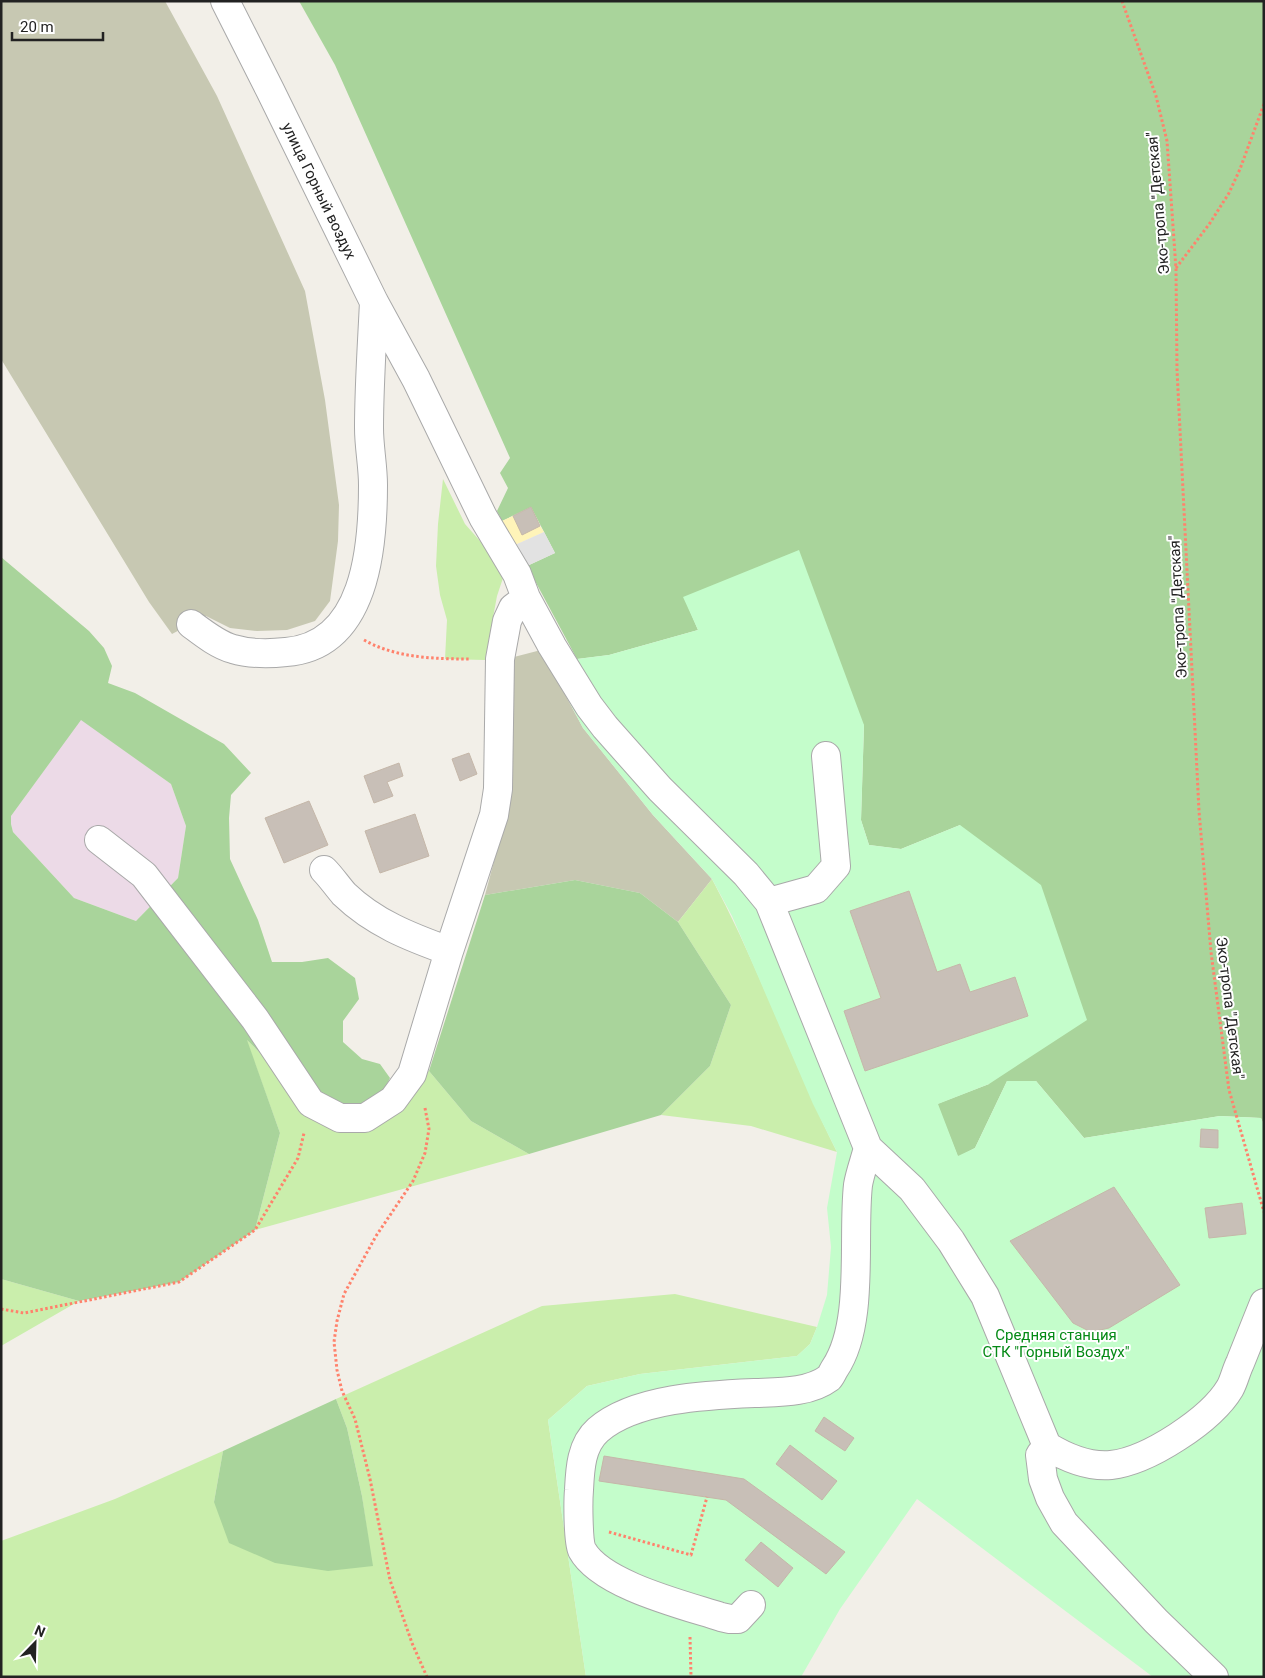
<svg xmlns="http://www.w3.org/2000/svg" width="1265" height="1678" viewBox="0 0 1265 1678" font-family="Roboto,sans-serif">
  <style>
    .industrial { fill: #ecdae7 }
    .construction { fill: #c7c8b2 }
    .grass { fill: #caeeac }
    .forest { fill: #a9d49b; fill-rule: evenodd }
    .sand { fill: #fff4b9 }
    .park { fill: #c4fdcb }
    .parking { fill: #e2e2e2 }
    .building { fill: #c8bfb7; stroke: #c5b7a9 }
    .lines { fill: none; stroke-linecap: round; stroke-linejoin: round }
    .minor-casing { stroke: #a9a9a9; stroke-width: 30 }
    .path { stroke: #ff826c; stroke-width: 3; stroke-dasharray: 2.5 2.5; stroke-linecap: butt }
    .minor { stroke: #fff; stroke-width: 28 }
    .labels { text-anchor: middle; dominant-baseline: central; stroke-width: 4; stroke-linejoin: round; paint-order: stroke }
    .street-label { font-size: 15px; fill: #222; stroke: #fff }
    .park-label { font-size: 15px; fill: #058a16; stroke: #fff }
  </style>
  <rect width="100%" height="100%" fill="#f2efe8"/>
  <path class="industrial" d="M81,719L171,784L186,826L178,878L136,921L74,898L13,832L11,824V816Z"/>
  <path class="construction" d="M1,1H165L217,96L305,291L325,400L339,505L338,541L330,601L315,621L287,630L257,631L230,628L206,616L172,634L149,602L1,359Z
    M541,650L583,728L653,815L712,879L678,922L640,893L575,880L485,895L506,817L510,789L513,750L514,657Z"/>
  <path class="grass" d="M443,479L465,524L488,550L503,578L497,596L485,660L445,659L447,620L440,595L436,566L438,524Z
    M712,879C759,967 792,1062 837,1152L751,1126L661,1115L710,1066L731,1005L678,922Z
    M246,1039L311,1103L340,1118L412,1074L429,1071L471,1121L529,1154L255,1230L280,1133Z
    M1,1279L79,1301L1,1346Z
    M675,1294L817,1327L810,1344L797,1356L640,1374L587,1386L548,1420L586,1677H1V1541L115,1499L223,1451L214,1502L372,1566L362,1496L347,1428L336,1399L542,1306Z"/>
  <path class="forest" d="M299,1H1264V1125L1261,1118L1220,1116L1084,1138L1036,1081H1007L975,1148L958,1157L937,1104L989,1084L960,825L901,849L869,845L861,820L864,725L684,597L698,630L609,655L577,659L527,566L555,553L531,507L502,521L497,511L508,488L500,473L510,458L335,65Z
    M1,557L89,631L104,648L112,666L108,683L135,693L224,744L251,773L231,795L229,818L230,859L258,920L272,962H302L328,958L355,978L359,999L343,1021V1042L362,1059L380,1064L390,1078L383,1092L367,1105L311,1103L247,1040L280,1133L255,1230L179,1282L79,1301L1,1279ZM81,720L171,784L186,826L178,878L136,921L74,898L13,832L11,824V816Z
    M575,880L640,893L678,922L731,1005L710,1066L661,1115L529,1154L471,1121L429,1071L485,895Z
    M336,1399L347,1428L362,1496L373,1566L328,1571L275,1563L229,1543L214,1502L223,1451Z"/>
  <path class="sand" d="M513,516L522,534L540,526L544,532L515,545L502,521Z"/>
  <path class="park" d="M799,550L864,725L861,820L869,845L901,849L960,825L1041,885L1087,1020L989,1084L938,1104L958,1156L975,1148L1007,1081H1036L1084,1138L1220,1116L1261,1118L1264,1125V1677H1153L917,1499L840,1609L801,1677H586L548,1420L587,1386L640,1374L797,1356L810,1344L817,1327L827,1295L831,1247L827,1208L837,1152L813,1104L732,916L712,879L653,815L583,728L552,669L577,659L609,655L698,630L683,597Z"/>
  <path class="parking" d="M544,532L555,553L527,566L515,545Z"/>
  <path class="building" d="M531,507L540,526L522,535L513,516Z
    M469,753L477,774L460,781L452,759Z
    M399,763L403,776L387,782L393,796L374,803L364,776Z
    M309,801L328,845L284,863L265,818Z
    M415,814L429,856L380,873L365,831Z
    M909,891L937,972L960,964L970,992L1015,977L1028,1016L865,1071L844,1011L881,998L850,911Z
    M1201,1129L1218,1130V1148L1200,1147Z
    M1114,1187L1180,1285L1109,1328L1091,1332L1073,1323L1010,1241Z
    M1242,1203L1246,1234L1209,1238L1205,1208Z
    M824,1417L854,1438L845,1451L815,1431Z
    M790,1445L837,1481L822,1500L776,1464Z
    M604,1456L744,1479L845,1552L826,1574L726,1500L599,1481Z
    M761,1542L793,1568L778,1587L745,1560Z"/>
  <g class="lines">
    <defs>
      <path id="minor" d="M225,1L270,90L374,302L416,379L483,517L517,574L526,598L552,646L589,706L605,727L660,789L746,874L769,902L868,1148L912,1189L951,1241L985,1296L1047,1446C1065,1457 1089,1467 1111,1465C1148,1461 1211,1420 1230,1388C1234,1381 1236,1371 1240,1363C1248,1343 1256,1323 1264,1303
        M191,624C203,633 218,645 233,649C250,654 268,654 286,652C366,646 373,547 373,485C373,466 369,447 369,428C369,386 372,344 374,302
        M99,840L144,875L255,1019L311,1103L340,1118H365L393,1100L412,1074L449,951L494,815L498,789L500,659L507,621L513,608L526,598
        M324,870C331,877 337,886 344,894C374,923 410,937 449,951
        M769,902L816,889L836,866L826,756
        M1047,1446L1040,1455L1043,1479L1050,1498L1064,1523L1156,1621L1214,1677
        M751,1605L738,1619H730L721,1617C684,1605 601,1585 582,1550C578,1541 578,1501 579,1490C580,1469 581,1445 598,1430C635,1398 708,1395 755,1393C779,1392 809,1393 829,1378C831,1376 833,1371 835,1368C865,1323 852,1238 858,1185C860,1173 865,1160 868,1148"/>
    </defs>
    <use href="#minor" class="minor-casing"/>
    <path class="path" d="M1122,1L1156,96L1167,141L1176,269L1177,370L1199,811L1211,952L1229,1090L1264,1212
      M1176,268L1210,223L1229,193L1240,169L1264,104
      M364,640C396,658 435,659 470,659
      M425,1108L429,1129L425,1153L413,1181L376,1236L344,1294L337,1321L334,1342L337,1370L342,1391L355,1419L370,1479L390,1580L412,1643L427,1677
      M1,1309L24,1313L179,1282L255,1230L298,1158L304,1133
      M609,1532L691,1555L707,1497
      M690,1637L691,1677"/>
    <use href="#minor" class="minor"/>
  </g>
  <g class="labels">
    <g class="street-label">
      <text transform="translate(319 191) rotate(64)">улица Горный воздух</text>
      <text transform="translate(1158 203) rotate(-95)">Эко-тропа "Детская"</text>
      <text transform="translate(1178 607) rotate(-93)">Эко-тропа "Детская"</text>
      <text transform="translate(1230 1008) rotate(83)">Эко-тропа "Детская"</text>
    </g>
    <g class="park-label">
      <text x="1056" y="1335">Средняя станция<tspan x="1056" dy="17">СТК "Горный Воздух"</tspan></text>
    </g>
  </g>
  <rect width="1265" height="1678" fill="none" stroke="#222222" stroke-width="5"/>
  <g transform="translate(35 1643) rotate(23)" stroke="#ffffff" stroke-width="4" paint-order="stroke">
  <path d="M0-4L9 19L0 12L-9 19Z" fill="#222222"/>
  <text y="-8" font-size="14" font-weight="bold" text-anchor="middle" fill="#222222">N</text>
  </g>
  <path d="M12 32v8h91v-8" fill="none" stroke="#222222" stroke-width="2.5"/>
  <text x="20" y="32" font-size="15" fill="#222222" stroke="#ffffff" stroke-width="4" paint-order="stroke">20 m</text>
</svg>
